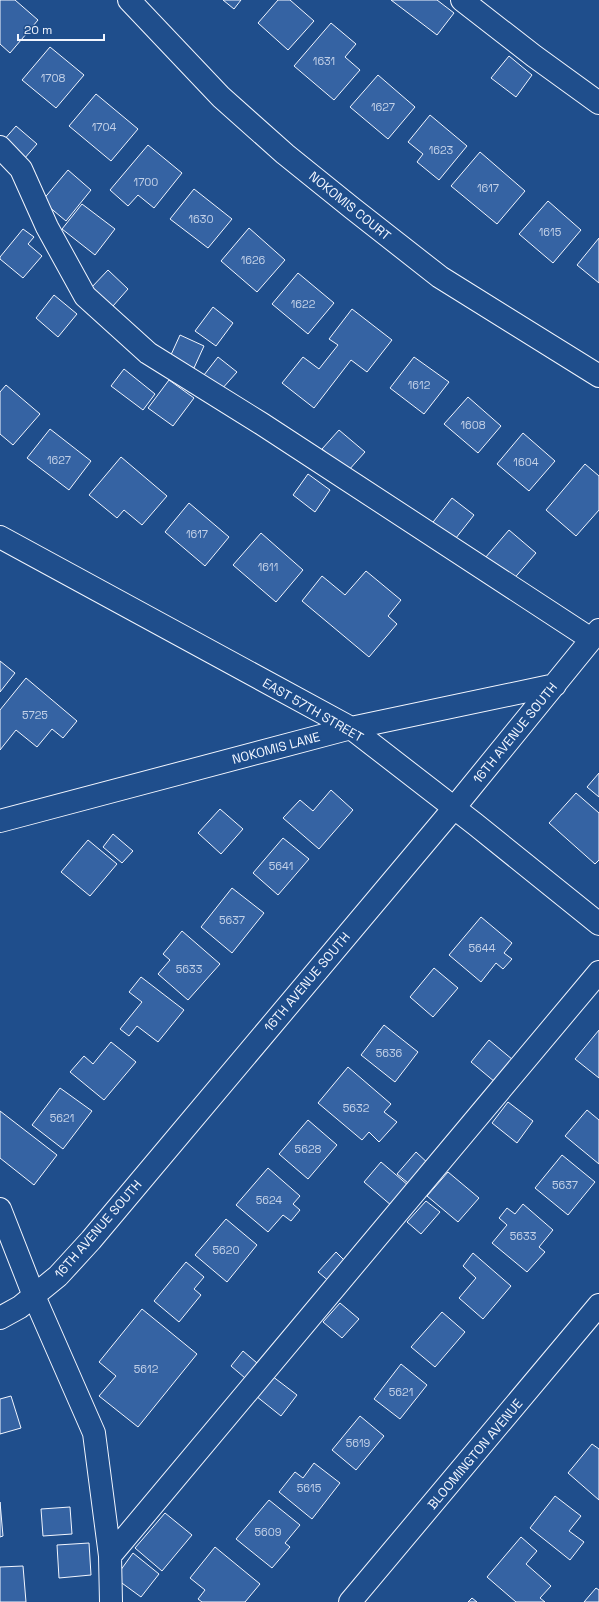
<svg xmlns="http://www.w3.org/2000/svg" width="599" height="1602" viewBox="0 0 599 1602" font-family="'Space Grotesk',sans-serif">
  <style>
    .building { fill: #3563a3; stroke: #f2f6ff }
    .lines { fill: none; stroke-linecap: round; stroke-linejoin: round }
    .minor-casing { stroke: #f2f6ff; stroke-width: 24 }
    .minor { stroke: #1f4e8c; stroke-width: 22 }
    .labels { text-anchor: middle; dominant-baseline: central; stroke-width: 3; stroke-linejoin: round; paint-order: stroke }
    .number-label { font-size: 11px; fill: #c3d1e8 }
    .street-label { font-size: 13px; fill: #f2f6ff; stroke: #1f4e8c }
  </style>
  <rect width="100%" height="100%" fill="#1f4e8c"/>
  <path class="building" d="M0,0H15L38,20L10,53L0,44Z
    M223,0H241L234,9Z
    M278,0H290L314,21L288,50L258,23Z
    M391,0H437L454,13L437,35Z
    M331,23L356,44L345,57L360,70L334,100L294,66Z
    M50,47L84,75L56,108L22,80Z
    M509,56L532,75L516,97L491,78Z
    M378,75L415,107L388,139L350,107Z
    M96,94L138,129L111,161L69,126Z
    M430,115L467,146L439,180L417,162L423,154L408,142Z
    M16,126L37,144L24,159L3,141Z
    M148,145L182,173L154,208L138,195L128,206L110,190Z
    M480,152L525,191L497,224L451,186Z
    M68,170L91,190L66,221L42,201Z
    M194,189L232,219L208,248L170,219Z
    M548,201L581,230L553,263L519,234Z
    M82,204L115,229L95,255L62,229Z
    M249,228L285,260L257,292L221,261Z
    M23,229L34,237L28,244L42,256L23,278L0,259V257Z
    M599,238V283L577,265Z
    M108,270L128,289L113,306L91,288Z
    M298,273L334,303L308,334L272,304Z
    M54,295L77,314L58,337L36,318Z
    M213,307L233,323L216,346L195,331Z
    M352,309L392,340L367,372L351,360L314,408L282,383L303,357L319,369L338,345L329,339Z
    M180,335L204,346L194,368L170,357Z
    M218,357L237,372L221,390L204,375Z
    M414,357L449,382L424,414L390,388Z
    M124,369L155,394L143,410L111,386Z
    M169,380L194,398L173,426L148,408Z
    M6,385L40,414L13,445L0,434V392Z
    M468,397L501,426L478,453L444,424Z
    M50,429L91,461L69,490L27,458Z
    M339,430L365,452L348,471L322,449Z
    M523,433L555,461L529,491L497,464Z
    M121,457L167,496L142,525L124,510L117,518L89,495Z
    M585,464L599,476V510L576,536L546,510Z
    M308,474L330,490L315,512L293,495Z
    M452,498L474,515L452,543L430,526Z
    M189,503L229,537L205,566L165,532Z
    M509,530L536,553L512,581L485,558Z
    M261,533L303,570L276,602L233,565Z
    M366,571L401,600L388,616L397,624L369,657L302,601L322,576L345,595Z
    M0,661L15,673L0,692Z
    M26,678L77,721L63,738L52,729L37,747L16,730L0,750V710Z
    M599,773V797L587,787Z
    M331,790L353,810L319,849L283,818L300,800L313,811Z
    M576,793L599,813V860L595,864L549,823Z
    M220,809L243,829L221,854L198,833Z
    M113,834L133,851L122,863L103,847Z
    M283,838L309,859L278,895L253,873Z
    M88,840L117,864L90,896L61,872Z
    M232,888L264,913L232,953L201,927Z
    M481,917L512,943L504,953L512,959L503,969L496,963L481,982L449,955Z
    M182,931L220,964L188,1000L158,974L170,960L163,954Z
    M434,968L458,988L433,1017L410,997Z
    M141,977L184,1010L158,1042L137,1026L129,1036L120,1029L142,1002L129,992Z
    M384,1025L418,1052L395,1082L361,1055Z
    M599,1030V1078L575,1059Z
    M489,1040L513,1060L495,1082L471,1062Z
    M111,1042L136,1062L104,1100L70,1072L84,1056L93,1064Z
    M348,1067L391,1104L384,1112L397,1122L379,1142L369,1132L362,1140L318,1103Z
    M60,1088L92,1111L63,1149L32,1125Z
    M508,1102L533,1121L517,1143L492,1123Z
    M587,1110L599,1120V1164L565,1136Z
    M0,1111L57,1155L34,1185L0,1158Z
    M308,1120L337,1145L308,1179L279,1154Z
    M416,1152L431,1166L413,1187L397,1174Z
    M562,1155L595,1182L568,1215L535,1188Z
    M381,1162L409,1186L392,1206L364,1182Z
    M268,1168L300,1196L293,1204L300,1210L291,1221L283,1215L268,1232L236,1205Z
    M448,1172L479,1198L458,1222L427,1196Z
    M426,1201L440,1212L421,1234L407,1222Z
    M523,1204L553,1230L539,1247L545,1252L527,1272L492,1243L507,1225L499,1218L507,1208L515,1214Z
    M226,1219L257,1245L227,1282L195,1255Z
    M336,1252L347,1263L330,1282L318,1272Z
    M473,1253L511,1286L483,1319L459,1298L476,1278L463,1266Z
    M186,1262L204,1277L194,1289L201,1295L179,1322L154,1301Z
    M340,1303L359,1319L342,1338L323,1322Z
    M142,1309L197,1354L138,1427L99,1396L116,1376L99,1362Z
    M442,1312L465,1332L435,1367L411,1347Z
    M243,1351L257,1363L245,1378L231,1366Z
    M401,1364L427,1385L400,1419L374,1399Z
    M272,1376L297,1395L281,1416L256,1396Z
    M11,1396L21,1428L0,1434V1399Z
    M360,1416L384,1436L356,1470L332,1450Z
    M592,1444L599,1449V1500L568,1473Z
    M314,1463L340,1483L312,1519L279,1492L295,1472L303,1478Z
    M555,1496L581,1516L569,1531L584,1542L570,1560L530,1528Z
    M269,1500L300,1525L285,1543L290,1547L272,1568L236,1539Z
    M0,1502L3,1536L0,1537Z
    M70,1507L72,1534L43,1536L41,1509Z
    M165,1513L192,1535L162,1571L135,1548Z
    M521,1537L537,1551L526,1564L551,1586L540,1598L545,1602H516L487,1577Z
    M89,1543L91,1575L59,1578L57,1545Z
    M215,1547L260,1584L245,1602H202L198,1599L205,1590L190,1578Z
    M133,1553L159,1574L141,1597L115,1578Z
    M23,1566L26,1602H0V1567Z
    M596,1588L599,1590V1602H584Z
    M472,1598L477,1602H468Z"/>
  <g class="lines">
    <defs>
      <path id="minor" d="M129,0L221,97L285,154L352,208L440,277L599,376
        M462,0L534,56L599,103
        M0,147L21,169L47,227L85,296L148,353L262,424L591,639
        M0,537L351,728L475,824L599,924
        M0,821L351,728L555,685
        M0,1209L34,1296L94,1433L110,1556L111,1602
        M0,1318L20,1307L58,1276L91,1240L454,808L599,630
        M110,1556L599,972
        M350,1602L599,1305"/>
    </defs>
    <use href="#minor" class="minor-casing"/>
    <use href="#minor" class="minor"/>
  </g>
  <g class="labels">
    <g class="number-label">
      <text x="324" y="61">1631</text>
      <text x="53" y="78">1708</text>
      <text x="383" y="107">1627</text>
      <text x="104" y="127">1704</text>
      <text x="441" y="150">1623</text>
      <text x="146" y="182">1700</text>
      <text x="488" y="188">1617</text>
      <text x="201" y="219">1630</text>
      <text x="550" y="232">1615</text>
      <text x="253" y="260">1626</text>
      <text x="303" y="304">1622</text>
      <text x="419" y="385">1612</text>
      <text x="473" y="425">1608</text>
      <text x="59" y="460">1627</text>
      <text x="526" y="462">1604</text>
      <text x="197" y="534">1617</text>
      <text x="268" y="567">1611</text>
      <text x="35" y="715">5725</text>
      <text x="281" y="866">5641</text>
      <text x="232" y="920">5637</text>
      <text x="482" y="948">5644</text>
      <text x="189" y="969">5633</text>
      <text x="389" y="1053">5636</text>
      <text x="356" y="1108">5632</text>
      <text x="62" y="1118">5621</text>
      <text x="308" y="1149">5628</text>
      <text x="565" y="1185">5637</text>
      <text x="269" y="1200">5624</text>
      <text x="523" y="1236">5633</text>
      <text x="226" y="1250">5620</text>
      <text x="146" y="1369">5612</text>
      <text x="401" y="1392">5621</text>
      <text x="358" y="1443">5619</text>
      <text x="309" y="1488">5615</text>
      <text x="268" y="1532">5609</text>
    </g>
    <g class="street-label">
      <text transform="translate(350 206) rotate(39)">NOKOMIS COURT</text>
      <text transform="translate(313 710) rotate(30)">EAST 57TH STREET</text>
      <text transform="translate(515 733) rotate(-51)">16TH AVENUE SOUTH</text>
      <text transform="translate(276 748) rotate(-15)">NOKOMIS LANE</text>
      <text transform="translate(307 982) rotate(-50)">16TH AVENUE SOUTH</text>
      <text transform="translate(98 1229) rotate(-49)">16TH AVENUE SOUTH</text>
      <text transform="translate(475 1454) rotate(-50)">BLOOMINGTON AVENUE</text>
    </g>
  </g>
  <path d="M18 34v6h86v-6" fill="none" stroke="#f2f6ff" stroke-width="2"/>
  <text x="24" y="34" font-size="12" fill="#f2f6ff" stroke="#1f4e8c" stroke-width="3" paint-order="stroke">20 m</text>
</svg>
